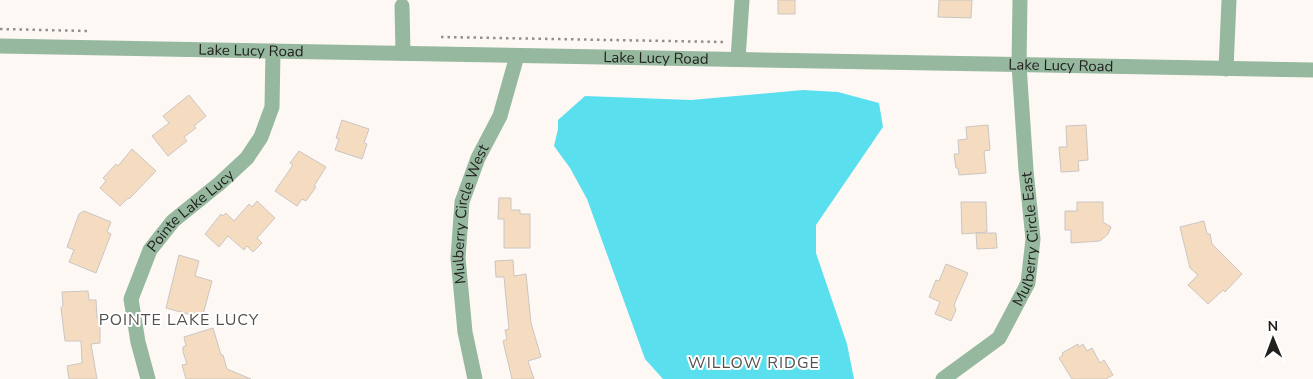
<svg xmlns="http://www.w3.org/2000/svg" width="1313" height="379" viewBox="0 0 1313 379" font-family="'Nunito Sans',sans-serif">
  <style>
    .water { fill: #5adfef }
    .building { fill: #f5dcc0; stroke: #cac6c2 }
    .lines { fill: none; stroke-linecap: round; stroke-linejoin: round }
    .path { stroke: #928e8c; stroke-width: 2.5; stroke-dasharray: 2.5 4; stroke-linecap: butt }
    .minor { stroke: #95b89e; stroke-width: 15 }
    .labels { text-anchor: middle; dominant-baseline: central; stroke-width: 4; stroke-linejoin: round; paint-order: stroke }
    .street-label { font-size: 15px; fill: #22201f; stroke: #fff }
    .neighbourhood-label { font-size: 16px; letter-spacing: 1px; fill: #56514f; stroke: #fff }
  </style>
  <rect width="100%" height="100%" fill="#fef8f5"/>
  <path class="water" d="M803,90L838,92L879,103L883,127L816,225V253L847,344L854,379H663L645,359L587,199L570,168L554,146L558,129V120L585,96L691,100Z"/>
  <path class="building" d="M778,0H795V14H778Z
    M939,0H972L971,18L938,17Z
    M189,95L206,116L194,126L196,128L184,137L187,141L168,156L152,136L169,123L163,116Z
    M342,120L369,129L364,143L367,144L362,159L335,150L339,139L336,138Z
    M988,125L990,150L984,151L986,173L959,175L958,168H956L954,154H959L958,140L967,139L966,127Z
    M1086,125L1088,160L1078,161L1079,171L1061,172L1059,147H1067L1066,126Z
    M132,149L156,171L129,199L128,198L120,206L100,188L106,181L103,178L116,164L118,166Z
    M299,151L326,167L314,186L316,187L306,201L302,199L297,206L275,191L293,165L290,163Z
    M499,198H511V210H520V214H530V248H504V219H498Z
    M257,201L275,218L257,238L262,243L253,252L247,246L244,250L228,236L219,247L205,234L221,214L223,216L226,213L234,221L249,204L252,207Z
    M961,202H986L987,232L962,234Z
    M1077,202H1103V222L1111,227L1108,234L1100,241L1071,243V230H1065V211H1077Z
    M84,211L111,222L107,232L111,234L96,273L69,262L74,250L67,247L79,214Z
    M1204,221L1207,234H1210L1212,244L1242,274L1225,292L1223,290L1208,304L1188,285L1198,275L1190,268L1180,227Z
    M976,233H996L997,248L977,249Z
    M179,255L199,261L195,276L212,281L202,318L166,308Z
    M513,260L514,276L526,274L531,323L541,357L528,361L534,379H512L503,341L507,339L505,330L509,329L504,277H496L495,261Z
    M946,264L968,273L954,305L956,310L951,321L935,314L940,302L929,297L936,280L939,281Z
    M88,291L89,300H96L97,318H100V343L91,344L97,379H69L67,366L82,363L81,341H65L61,308L63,305L62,292Z
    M213,328L221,355H223L227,369L251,379H186L182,365L187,364L183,352V347L186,346L184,337Z
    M1078,344L1079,347L1083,344L1087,351L1092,348L1100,363L1104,360L1113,375L1106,379H1072L1059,358L1063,355L1062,353Z"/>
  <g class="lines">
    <path class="path" d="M0,29L88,31
      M441,37L723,42"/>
    <g class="minor">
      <path d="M402,6L403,53"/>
      <path id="s1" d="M0,46L1313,70"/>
      <path d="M738,59L742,0"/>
      <path d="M1226,69L1229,0"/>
      <path id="s2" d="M148,379L138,342L131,299L150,250L173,221L220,183L247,158L261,137L272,107L273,51"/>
      <path id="s3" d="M475,379L465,332L458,258L462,202L478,158L500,116L517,56"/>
      <path id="s4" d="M943,379L999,338L1028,283L1033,239L1026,170L1019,65L1020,0"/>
    </g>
  </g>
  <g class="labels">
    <g class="street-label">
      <text stroke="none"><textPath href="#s1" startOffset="251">Lake Lucy Road</textPath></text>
      <text stroke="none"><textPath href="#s1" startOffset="656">Lake Lucy Road</textPath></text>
      <text stroke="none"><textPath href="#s1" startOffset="1061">Lake Lucy Road</textPath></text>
      <text stroke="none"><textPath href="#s2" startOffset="191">Pointe Lake Lucy</textPath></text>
      <text stroke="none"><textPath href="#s3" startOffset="168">Mulberry Circle West</textPath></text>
      <text stroke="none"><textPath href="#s4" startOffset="175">Mulberry Circle East</textPath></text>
    </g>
    <g class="neighbourhood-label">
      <text x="179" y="320">POINTE LAKE LUCY</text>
      <text x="754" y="363">WILLOW RIDGE</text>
    </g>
  </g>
  <g transform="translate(1273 339) rotate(359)" stroke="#ffffff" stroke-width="4" paint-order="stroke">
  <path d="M0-4L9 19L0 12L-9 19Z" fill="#22201f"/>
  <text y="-8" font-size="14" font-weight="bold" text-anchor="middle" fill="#22201f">N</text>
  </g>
</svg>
